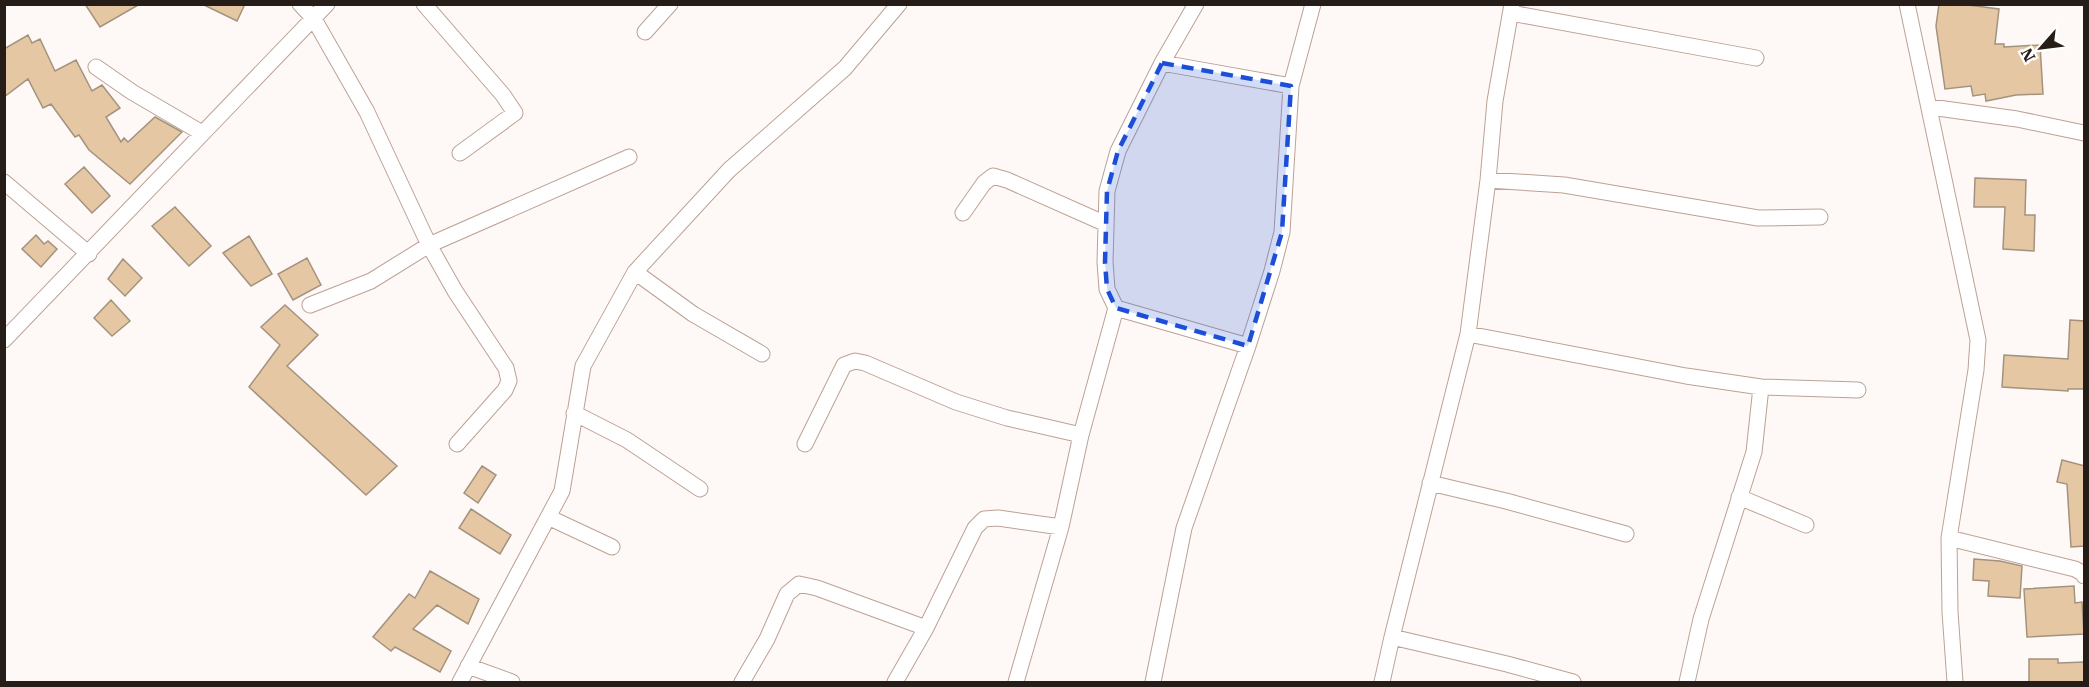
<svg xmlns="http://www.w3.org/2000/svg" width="2089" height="687" viewBox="0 0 2089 687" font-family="'IBM Plex Serif',serif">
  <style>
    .building { fill: #e6c7a4; stroke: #a3927d; stroke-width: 1.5 }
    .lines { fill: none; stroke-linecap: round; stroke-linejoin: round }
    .minor-casing { stroke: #bca195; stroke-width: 17 }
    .minor { stroke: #fff; stroke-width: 15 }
    .marked { fill: #1d4ed8; fill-opacity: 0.2; stroke: #1d4ed8; stroke-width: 4.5; stroke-dasharray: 12 8; stroke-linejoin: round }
  </style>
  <rect width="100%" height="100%" fill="#fef9f6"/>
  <path class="building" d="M85,4H140L100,27Z
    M202,4H245L237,21Z
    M1939,4H1960L1999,9L1995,44H2004V47L2040,45L2043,94L2016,95L1986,101L1985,94L1973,96L1971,86L1945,89L1936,26Z
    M28,35L32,43L40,39L55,71L76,60L92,91L102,85L120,108L106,117L121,142L124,138L128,142L155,117L182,132L130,184L89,150L79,135L75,137L51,104L43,108L28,79L4,97V49Z
    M84,167L110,196L92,213L65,184Z
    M1975,178L2026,180L2025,215H2035L2034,251L2003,249L2005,207H1974Z
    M175,207L211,246L189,266L152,226Z
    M36,235L44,244L48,241L57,249L41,267L22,249Z
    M249,236L272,274L251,286L223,253Z
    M307,258L321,285L293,300L278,274Z
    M123,259L142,278L125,296L108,279Z
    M111,300L130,321L112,336L94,318Z
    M285,305L318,335L287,366L397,466L366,495L249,387L280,345L261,327Z
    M2070,320L2085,321V389H2068V391L2002,387L2004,355L2068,359Z
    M2062,460L2085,466V546L2071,547L2067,484L2057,482Z
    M482,466L496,475L478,503L464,493Z
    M471,509L511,535L500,554L459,528Z
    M1974,559L2000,561L2022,566L2020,598L1988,596L1989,581L1973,580Z
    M430,571L479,599L468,624L437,605L413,629L451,651L440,672L395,647L391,651L373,637L409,594L415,598Z
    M2074,586L2075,603L2082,602L2084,634L2027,637L2024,589Z
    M2029,659H2058V663L2085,662V682H2029Z"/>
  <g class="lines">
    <defs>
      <path id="minor" d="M300,4L314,19L367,112L429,245L455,291L506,368L509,381L505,390L457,444
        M424,4L503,95L515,113L460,153
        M1907,4L1978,340L1976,370L1949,538L1950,612L1955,682
        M1511,13L1756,58
        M645,32L670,4
        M1162,63L1291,86
        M96,67L132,92L202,133
        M1930,107L2017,119L2084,133
        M1488,180L1564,185L1758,218L1820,217
        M4,182L89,254
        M963,213L984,183L993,176L1007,180L1106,224
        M635,272L693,314L762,354
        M310,305L371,281L429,245L629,157
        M1116,308L1248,346
        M1468,334L1686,376L1761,387L1858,390
        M4,340L327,4
        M574,413L627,440L700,489
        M805,444L844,365L855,361L865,363L956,402L1007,418L1081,435
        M1430,483L1506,501L1626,534
        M1739,497L1806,525
        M548,517L612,547
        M1949,538L2075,569L2084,574V576
        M1392,637L1507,664L1573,682
        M468,666L512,682
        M460,682L562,491L583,366L635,272L729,170L845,68L899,4
        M742,682L767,639L787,594L799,584L817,588L926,628
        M895,682L926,628L975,528L984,519L998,518L1061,527
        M1016,682L1061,527L1081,435L1116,308L1107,289L1105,262L1107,191L1118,151L1162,63L1196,4
        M1153,682L1184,528L1248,346L1272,271L1282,232L1291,86L1313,4
        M1382,682L1392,637L1468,334L1488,180L1495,101L1512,4
        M1687,682L1701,619L1754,452L1761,387"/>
    </defs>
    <use href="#minor" class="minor-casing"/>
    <use href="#minor" class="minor"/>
  </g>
  <path class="marked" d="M1162,63L1291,86L1282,232L1248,346L1116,308L1107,289L1105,262L1107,191L1118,151Z"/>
  <rect width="2089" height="687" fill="none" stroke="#261c18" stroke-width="12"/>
  <g transform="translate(2041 48) rotate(242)" stroke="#ffffff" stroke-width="4.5" paint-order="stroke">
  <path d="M0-4.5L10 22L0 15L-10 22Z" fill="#261c18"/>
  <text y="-9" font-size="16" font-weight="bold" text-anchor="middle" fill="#261c18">N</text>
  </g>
</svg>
